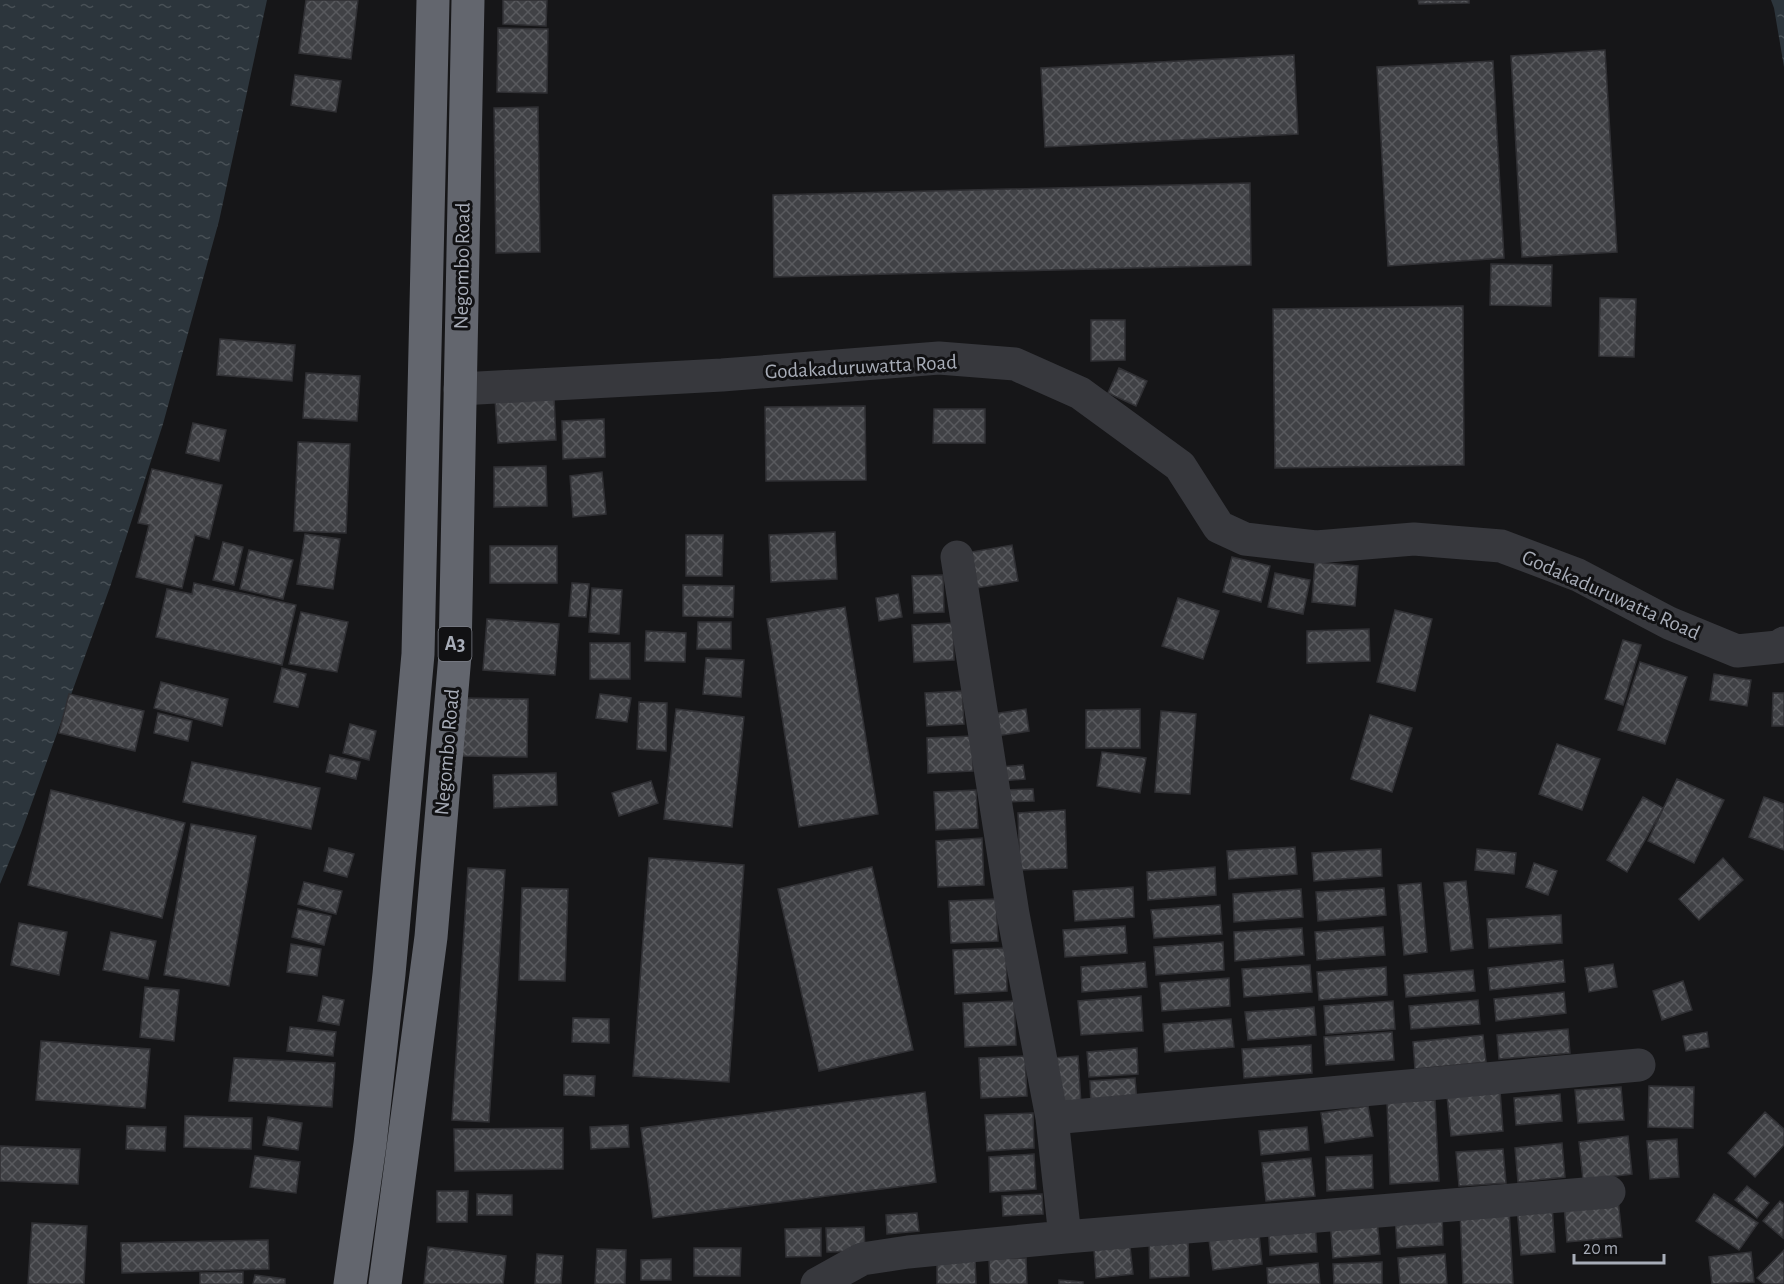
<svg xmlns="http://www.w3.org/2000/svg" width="1784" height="1284" viewBox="0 0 1784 1284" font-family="'Alegreya Sans',sans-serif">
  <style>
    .water { fill: url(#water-ripples) }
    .building { fill: url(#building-cross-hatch); stroke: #303034; stroke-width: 1.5 }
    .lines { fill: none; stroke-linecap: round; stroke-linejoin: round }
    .street { stroke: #37383d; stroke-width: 33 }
    .highway { stroke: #63666e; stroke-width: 33 }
    .labels { text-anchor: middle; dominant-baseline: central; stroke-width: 6; stroke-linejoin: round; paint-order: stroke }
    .shield { fill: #111113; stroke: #7b7e86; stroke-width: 1.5 }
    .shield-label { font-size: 20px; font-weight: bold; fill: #a8adb8 }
    .street-label { font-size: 21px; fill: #a8adb8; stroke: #111113 }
  </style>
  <defs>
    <pattern id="water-ripples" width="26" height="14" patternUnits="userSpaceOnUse" patternTransform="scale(1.5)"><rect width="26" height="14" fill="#2c353c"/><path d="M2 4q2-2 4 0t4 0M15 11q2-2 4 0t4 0" fill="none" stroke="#485056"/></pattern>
    <pattern id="building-cross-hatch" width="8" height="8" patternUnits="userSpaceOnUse" patternTransform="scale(1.5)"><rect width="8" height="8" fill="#404145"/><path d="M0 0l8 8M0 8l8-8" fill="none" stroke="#595a5e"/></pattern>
  </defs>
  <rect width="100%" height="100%" fill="#161618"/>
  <path class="water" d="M0,0H267L219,221L163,424L110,587L21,833L0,884Z
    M1771,0H1784V67L1774,8Z"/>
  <path class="building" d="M306,0H358L351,59L299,53Z
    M503,0H547L546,26L503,24Z
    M1418,0H1469V3L1419,4Z
    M498,28L548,29L547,93L497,92Z
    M1605,50L1617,252L1522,257L1511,56Z
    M1294,55L1298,134L1045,147L1041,68Z
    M1493,61L1504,258L1388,266L1377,67Z
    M295,75L341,81L336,112L291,105Z
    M538,107L540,252L496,253L494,108Z
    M1250,183L1251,265L774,277L773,195Z
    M1491,264L1552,265L1551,306L1490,305Z
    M1600,298L1636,299L1634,357L1599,356Z
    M1463,306L1464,465L1275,468L1273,309Z
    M1091,320H1125V360L1091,361Z
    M220,339L295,345L292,381L217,375Z
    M1119,368L1147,381L1136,406L1108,393Z
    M306,373L360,376L357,421L303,418Z
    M554,396L556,440L498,443L495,399Z
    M865,406L866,480L766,481L765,407Z
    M934,409H985V443H933Z
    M604,419L605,457L563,459L562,421Z
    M193,423L226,430L219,461L186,453Z
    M298,442L350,444L346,533L294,531Z
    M546,466L547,506L494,507V467Z
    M152,469L222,485L209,539L195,535L182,588L136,577L149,525L138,523Z
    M602,472L606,514L573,517L570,476Z
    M835,532L837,579L771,582L769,535Z
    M305,534L340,539L333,589L297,584Z
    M686,535H723L722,576H686Z
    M223,542L243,547L234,585L213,580Z
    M1012,545L1018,581L977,588L971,552Z
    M490,546H557V583H490Z
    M249,550L293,560L283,599L240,589Z
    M1232,557L1270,566L1261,602L1223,592Z
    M1315,562L1358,566L1355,606L1312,602Z
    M1275,573L1310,580L1303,614L1268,607Z
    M943,575L944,612L914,613L912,576Z
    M194,583L296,605L282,665L156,637L167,589L192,594Z
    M572,583L589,584L586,617L569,616Z
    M683,585L734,586L733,617L683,616Z
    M592,588L622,590L619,634L589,632Z
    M898,594L902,617L879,621L876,598Z
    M1178,598L1219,611L1203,659L1162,646Z
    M845,607L878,814L799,827L767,619Z
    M1395,610L1432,619L1415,691L1377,682Z
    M301,612L348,622L337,672L289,664Z
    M487,619L559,624L555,675L483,670Z
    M698,622H731V649H697Z
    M953,623L954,660L914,662L912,625Z
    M1369,629L1370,661L1307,663V631Z
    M646,631L686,633L685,662L645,661Z
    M1623,640L1641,645L1623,705L1605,699Z
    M590,643H630V679H590Z
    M706,658L744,660L741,697L703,694Z
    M1640,662L1687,677L1665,744L1618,730Z
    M282,668L306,674L298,707L274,702Z
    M1714,674L1751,680L1747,706L1710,700Z
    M161,682L228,699L222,726L154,708Z
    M962,691L964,724L927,726L925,693Z
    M1773,693H1784V726H1772Z
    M69,694L144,711L135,751L59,733Z
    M600,694L631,698L627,722L596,718Z
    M463,698L528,699L527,757L461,756Z
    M639,702L667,703L666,751L637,749Z
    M676,709L744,717L732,827L664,819Z
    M1026,709L1029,731L996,736L993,714Z
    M1140,709V748H1086V710Z
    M1161,711L1196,714L1190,794L1155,792Z
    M158,713L192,721L188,741L154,733Z
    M1370,715L1412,728L1392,792L1351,779Z
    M350,724L376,731L369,760L343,753Z
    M972,736L973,771L928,773L927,738Z
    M1557,744L1600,759L1582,810L1539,794Z
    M1102,752L1146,758L1140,793L1097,786Z
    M330,755L360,762L356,779L326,772Z
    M192,762L320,788L311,829L183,802Z
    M1023,765L1025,779L1001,781L1000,767Z
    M556,773L557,805L494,808L493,775Z
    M1677,779L1724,800L1694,863L1648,841Z
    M651,781L658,803L619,816L612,793Z
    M1033,789L1034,801L1003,802V790Z
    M51,790L185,823L162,918L28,885Z
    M976,790L978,828L936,830L934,792Z
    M1643,797L1663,808L1627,872L1607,860Z
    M1764,797L1784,804V850L1749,837Z
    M1065,810L1067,868L1020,870L1018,813Z
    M191,824L256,836L229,986L164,975Z
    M982,838L984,885L938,887L936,841Z
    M1295,847L1297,874L1229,879L1227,851Z
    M329,848L354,854L347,877L324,871Z
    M1381,849L1382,876L1314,881L1312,853Z
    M1477,849L1516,853L1514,874L1475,870Z
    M649,858L744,865L729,1082L633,1076Z
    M1723,858L1743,880L1699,920L1679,899Z
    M1534,863L1557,871L1548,895L1526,887Z
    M872,867L913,1050L819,1071L778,889Z
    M1215,867L1216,895L1148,900L1147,872Z
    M468,868L505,870L489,1122L452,1120Z
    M1466,881L1473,948L1451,951L1444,883Z
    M304,882L342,891L336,914L298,904Z
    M1421,883L1427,952L1404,955L1398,885Z
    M1133,887L1134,917L1075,921L1073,891Z
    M522,888L568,889L565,981L519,980Z
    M1384,888L1386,915L1318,921L1316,892Z
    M1301,889L1303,917L1234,922L1233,894Z
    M996,899L998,941L951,943L949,901Z
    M1220,905L1222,934L1154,938L1151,910Z
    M298,909L331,916L324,945L292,937Z
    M1561,915L1562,943L1489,948L1487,919Z
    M19,923L67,932L59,975L11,965Z
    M1125,926L1127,953L1065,957L1063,930Z
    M1383,927L1385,955L1317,960L1315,932Z
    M1302,928L1304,955L1235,961L1234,932Z
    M111,932L156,941L148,979L103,970Z
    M1223,942L1224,970L1156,975L1154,947Z
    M291,944L321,949L317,976L287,972Z
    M1006,948L1007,991L955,994L953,950Z
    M1563,960L1565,982L1490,990L1488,968Z
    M1145,962L1147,987L1082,992L1081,967Z
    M1613,964L1617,987L1589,992L1585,968Z
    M1310,965L1312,992L1244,997L1242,969Z
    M1386,967L1387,995L1319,1000L1317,972Z
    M1473,970L1475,991L1406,997L1404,975Z
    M1229,978L1230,1006L1162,1011L1160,983Z
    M1683,981L1692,1010L1662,1020L1653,991Z
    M145,987L179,990L174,1041L140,1037Z
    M1564,992L1566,1013L1496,1021L1494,999Z
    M323,996L344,1000L339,1025L318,1021Z
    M1141,996L1143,1031L1081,1035L1078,1001Z
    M1478,1000L1480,1024L1411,1029L1409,1006Z
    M1014,1001L1016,1045L965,1047L963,1003Z
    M1393,1001L1395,1029L1326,1034L1324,1006Z
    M1314,1007L1316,1035L1248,1040L1245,1012Z
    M573,1018L609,1019V1043L572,1042Z
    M1231,1019L1234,1047L1165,1052L1163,1024Z
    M290,1027L336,1032L333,1056L287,1051Z
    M1568,1029L1570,1053L1499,1059L1497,1035Z
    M1392,1032L1394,1060L1326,1065L1324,1037Z
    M1707,1032L1709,1047L1686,1051L1683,1036Z
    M1483,1035L1486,1062L1415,1069L1413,1042Z
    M41,1041L150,1049L145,1108L36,1100Z
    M1311,1045L1312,1073L1244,1078L1242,1049Z
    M1137,1048L1138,1074L1089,1077L1087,1052Z
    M1025,1056L1027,1096L981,1098L979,1058Z
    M1078,1056L1081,1104L1057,1107L1053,1058Z
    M234,1058L335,1063L332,1107L229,1101Z
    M564,1075L595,1076L594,1096L564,1095Z
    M1135,1078L1137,1102L1091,1106L1090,1081Z
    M1649,1086L1694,1087L1693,1128L1648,1127Z
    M1621,1087L1624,1120L1578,1123L1575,1090Z
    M1500,1091L1503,1131L1451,1136L1447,1096Z
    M925,1092L936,1182L653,1218L641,1128Z
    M1560,1094L1562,1121L1516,1125L1514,1098Z
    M1435,1100L1439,1181L1390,1184L1387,1102Z
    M1368,1106L1373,1136L1325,1143L1321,1113Z
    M1765,1112L1784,1129V1145L1755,1177L1728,1153Z
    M1033,1113L1034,1148L987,1151L985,1115Z
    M185,1116L252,1118L251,1149L184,1147Z
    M268,1117L302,1123L298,1150L263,1145Z
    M628,1125L629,1147L591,1149L590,1127Z
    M127,1126L166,1127L165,1151L126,1149Z
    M1307,1127L1309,1150L1261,1155L1259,1131Z
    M563,1128V1169L455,1171L454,1129Z
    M1628,1136L1632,1174L1583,1180L1579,1142Z
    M1677,1139L1679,1177L1650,1179L1647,1141Z
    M1562,1143L1565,1177L1518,1182L1515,1148Z
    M0,1146L80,1149L78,1184L0,1181Z
    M1503,1149L1506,1183L1459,1186L1456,1152Z
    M1034,1154L1036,1189L990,1192L989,1157Z
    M1372,1155L1373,1188L1327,1191L1326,1157Z
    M255,1156L300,1162L296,1193L250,1187Z
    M1311,1158L1315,1196L1266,1201L1262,1163Z
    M1747,1186L1769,1203L1757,1218L1735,1200Z
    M437,1191H468L467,1222H437Z
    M477,1194L512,1195V1215H477Z
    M1042,1194L1043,1214L1003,1216L1002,1196Z
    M1714,1194L1758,1223L1739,1250L1696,1221Z
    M1618,1199L1622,1237L1567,1242L1564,1204Z
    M1780,1201L1784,1204L1783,1238L1763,1221Z
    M1552,1204L1555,1252L1521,1255L1517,1207Z
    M1509,1208L1513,1284H1463L1460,1211Z
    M1442,1211L1443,1245L1397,1248L1395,1215Z
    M917,1213L919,1231L887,1234L886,1215Z
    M1377,1217L1380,1254L1333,1258L1330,1221Z
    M1315,1221L1317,1252L1270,1255L1268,1224Z
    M32,1223L87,1226L84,1284H28Z
    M864,1227L865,1251L827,1252L826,1228Z
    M821,1228V1256L786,1257L785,1229Z
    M1259,1234L1262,1264L1213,1270L1209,1240Z
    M1188,1237L1189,1276L1150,1278L1149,1238Z
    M268,1240L269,1269L122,1273L121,1243Z
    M428,1247L506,1256L503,1284H424Z
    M1130,1247L1133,1274L1096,1278L1094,1250Z
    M694,1248H741L740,1276H694Z
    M597,1249L626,1250L625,1284H595Z
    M1784,1250V1284H1764L1757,1278Z
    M1751,1252L1754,1282L1712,1284L1709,1257Z
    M537,1254L563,1256L561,1284H535Z
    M1445,1254L1447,1284H1400L1398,1258Z
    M937,1258H975L976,1284H937Z
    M1026,1258L1027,1284H990L989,1259Z
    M671,1259V1280H641V1260Z
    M1382,1262V1284H1334L1333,1264Z
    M1318,1263L1320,1284H1268L1267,1268Z
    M243,1272V1284H200V1273Z
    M255,1275L285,1279V1284H253Z
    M1059,1280L1083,1282V1284H1059Z"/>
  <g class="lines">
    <path class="street" d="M460,389L722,375L939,358L1015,364L1080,393L1180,466L1219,527L1245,539L1316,547L1414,539L1501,546L1578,575L1669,623L1737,651L1778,647L1784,643
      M957,557L1013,914L1052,1118L1065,1237
      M1052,1118L1639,1065
      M817,1284L862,1259L908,1252L1065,1237L1609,1192"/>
    <path class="highway" d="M350,1284L370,1144L389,974L418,654L433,0
      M385,1284L431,937L455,655L468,0"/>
  </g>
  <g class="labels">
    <rect class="shield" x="438.5" y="627" width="33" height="34" rx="4.5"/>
    <g class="shield-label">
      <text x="455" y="644">A3</text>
    </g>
    <g class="street-label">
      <text transform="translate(462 266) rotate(-89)">Negombo Road</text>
      <text transform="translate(861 367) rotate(-3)">Godakaduruwatta Road</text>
      <text transform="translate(1611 595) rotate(24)">Godakaduruwatta Road</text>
      <text transform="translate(447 752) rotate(-85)">Negombo Road</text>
    </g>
  </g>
  <path d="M1574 1254v9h90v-9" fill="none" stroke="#a8adb8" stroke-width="3"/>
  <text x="1583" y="1254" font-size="18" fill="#a8adb8" stroke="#111113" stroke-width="4.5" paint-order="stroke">20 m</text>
</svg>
